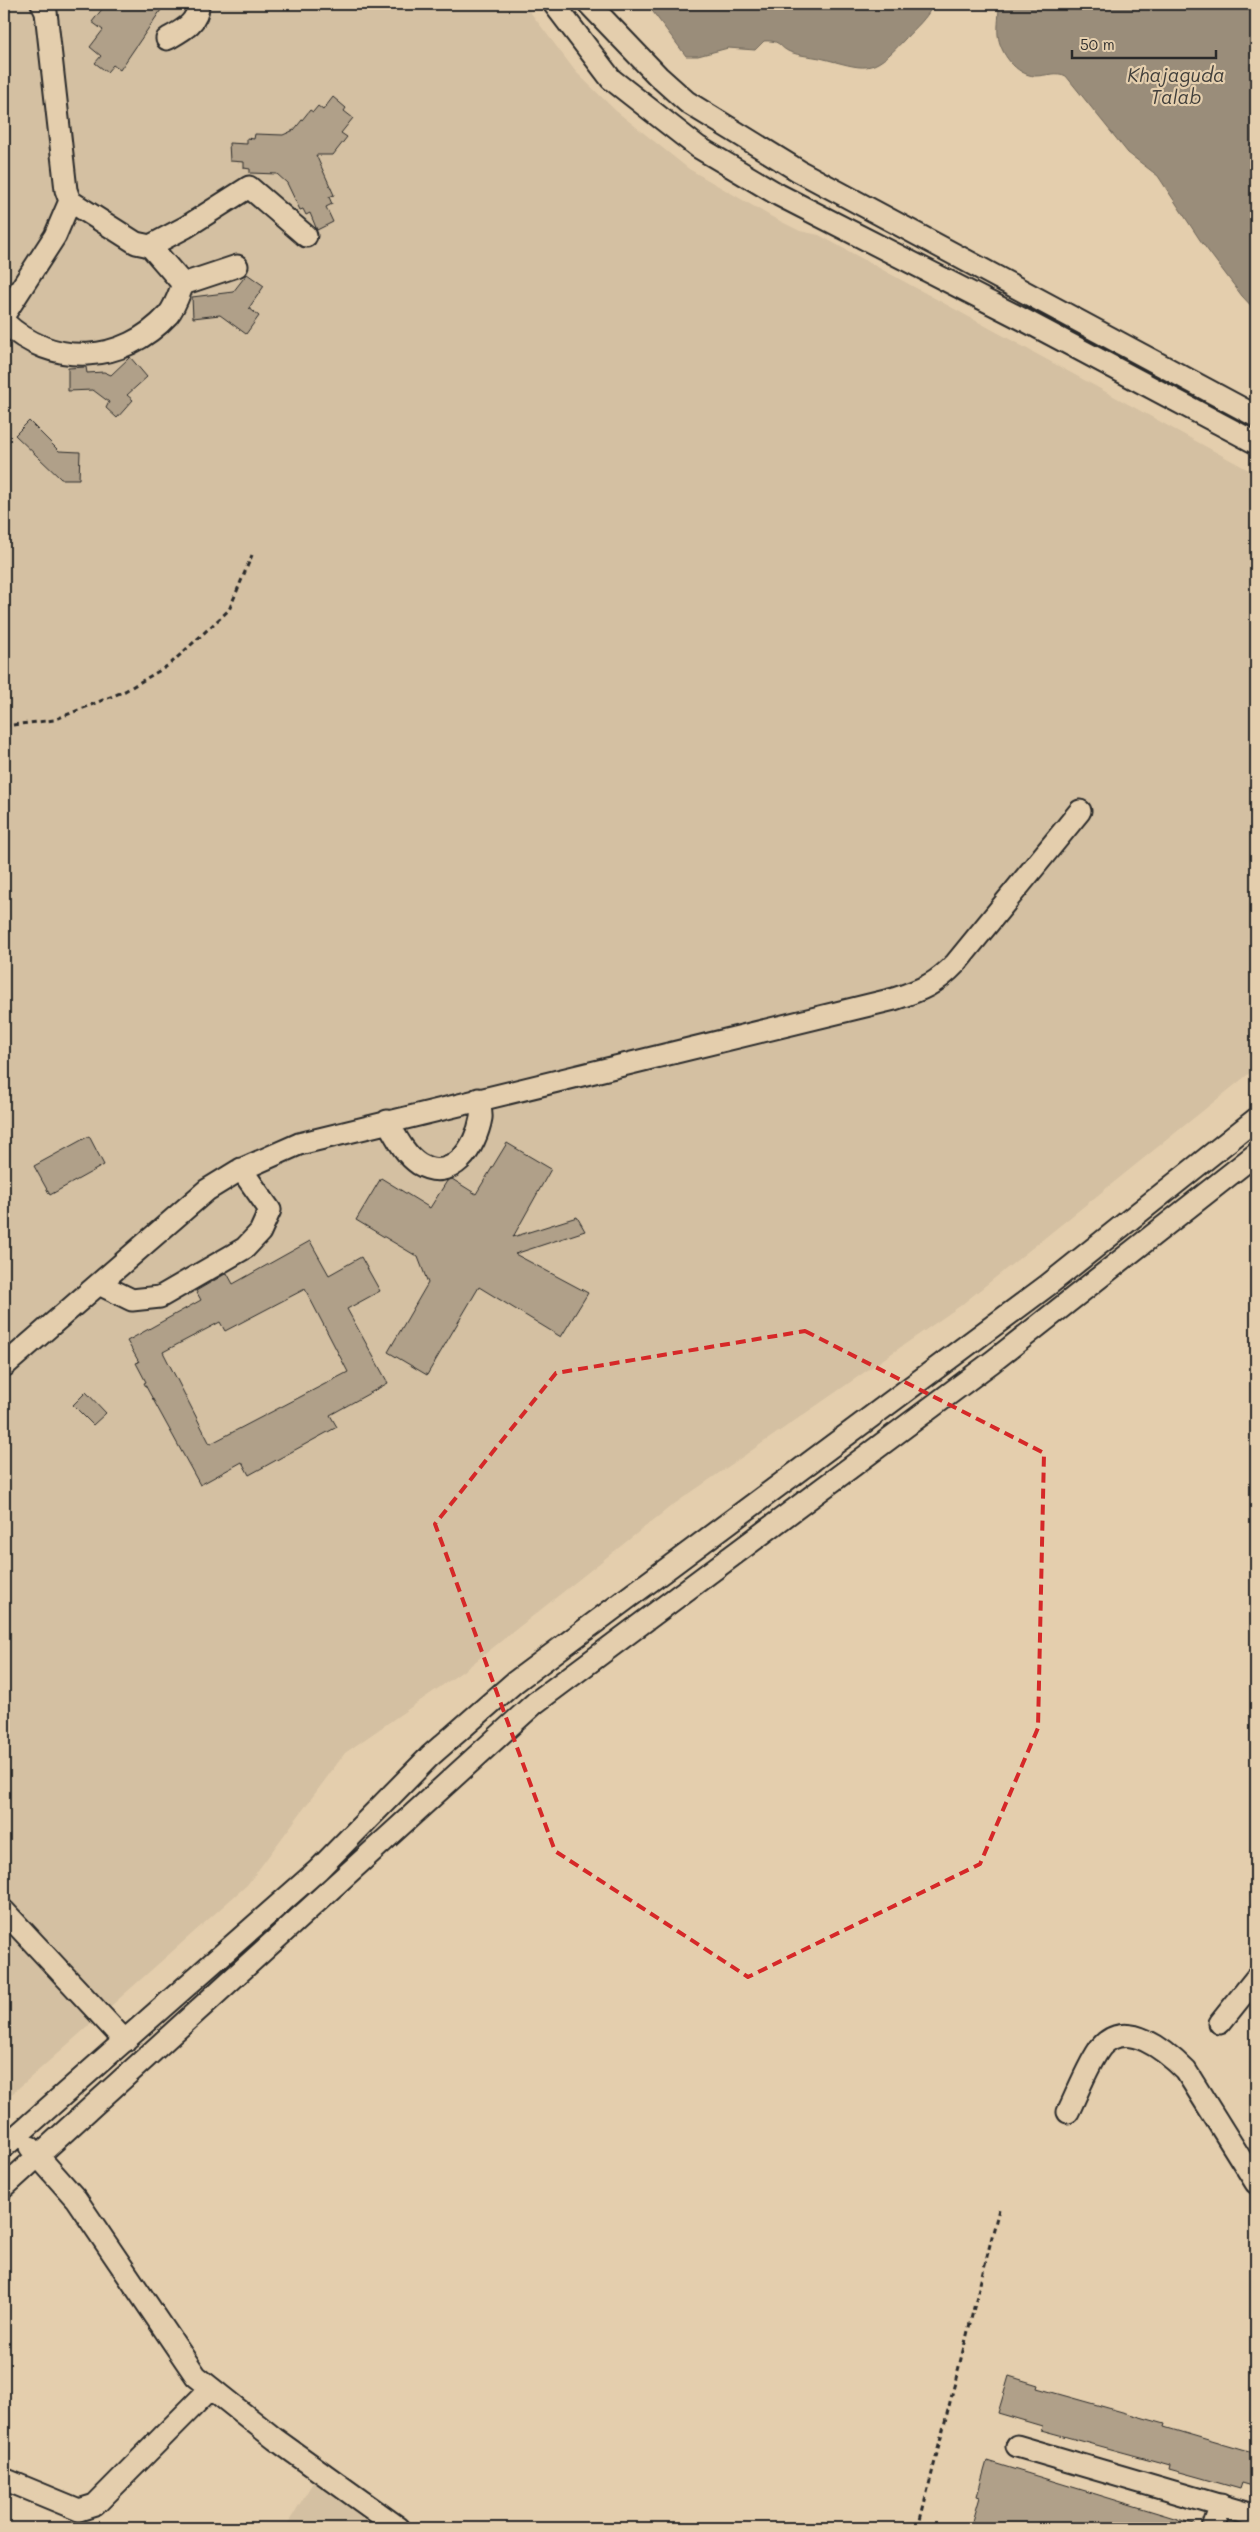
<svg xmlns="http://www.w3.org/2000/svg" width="1260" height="2532" viewBox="0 0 1260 2532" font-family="Mali,sans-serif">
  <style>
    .built { fill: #d4c0a2 }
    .water { fill: #9a8d7a; stroke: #6e665a }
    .building { fill: #b0a089; stroke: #2b2b2b; fill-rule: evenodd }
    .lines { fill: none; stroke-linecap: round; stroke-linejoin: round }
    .minor-casing { stroke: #2b2b2b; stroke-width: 25 }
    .path { stroke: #2b2b2b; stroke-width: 3; stroke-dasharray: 5 4; stroke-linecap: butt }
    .minor { stroke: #e4cead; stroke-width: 21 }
    .marked { fill: none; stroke: #d62828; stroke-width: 4; stroke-dasharray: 10 6; stroke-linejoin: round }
    .labels { text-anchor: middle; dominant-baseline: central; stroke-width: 4.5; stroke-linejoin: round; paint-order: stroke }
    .water-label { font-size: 19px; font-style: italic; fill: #413f3b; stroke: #e4cead }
  </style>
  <rect width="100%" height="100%" fill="#e4cead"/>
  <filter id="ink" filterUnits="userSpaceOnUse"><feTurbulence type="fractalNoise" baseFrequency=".02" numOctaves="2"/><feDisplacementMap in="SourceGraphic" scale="10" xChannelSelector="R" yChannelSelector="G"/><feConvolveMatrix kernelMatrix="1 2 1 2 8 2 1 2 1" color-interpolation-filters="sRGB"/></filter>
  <g filter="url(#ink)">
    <path class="built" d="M4,4H524L576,72L616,111L689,169L772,217L800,231L819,235L1256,474V1068L960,1306L670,1507L466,1669L345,1753L247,1885L4,2101Z
      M320,2471L399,2528H285Z"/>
    <path class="water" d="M647,4H933C928,18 915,28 905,39C870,77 866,69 820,58C810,56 800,56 790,52C778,47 782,40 764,41L755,50L728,48L698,56H686Z
      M998,4H1256V311L1242,296L1200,240L1158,176L1128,153L1066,76C1057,71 1046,76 1035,76C1016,75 1000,53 998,35C997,25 1000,14 998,4Z"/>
    <path class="building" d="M106,4H165L120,70L113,65L107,72L95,63L101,56L90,47L103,30L92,22Z
      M333,97L346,108L344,111L353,118L341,133L347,137L333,155H316L334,195L329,197L332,204L326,207L333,222L317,230L310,213L306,215L303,209L300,210L287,183L277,174L250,173V169L244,168V162L230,161L229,143L247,144V138L254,139L255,134L283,135L294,130L310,110L313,112L318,106L323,110Z
      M247,274L264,286L249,308L259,316L246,334L220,315L193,318L192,297L233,292Z
      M130,357L147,377L127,395L133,400L117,418L106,408L109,402L93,390L68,391V368L86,367L87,373L104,372L111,375Z
      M29,421L59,451L80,452L79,479H61L15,435Z
      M89,1136L104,1165L50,1195L34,1166Z
      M507,1143L551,1169L513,1237L577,1217L585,1231L515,1254L588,1293L561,1337L479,1287L427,1375L388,1352L428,1283L418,1257L356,1220L381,1178L430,1208L447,1181L452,1179L476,1194Z
      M310,1241L329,1275L361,1257L380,1291L347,1309L388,1383L330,1415L337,1427L249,1475L242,1462L200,1485L144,1383L146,1382L136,1363L139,1362L127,1341L201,1300L196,1291L227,1273L233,1284ZM305,1289L348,1372L210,1444L163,1352L220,1322L225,1331Z
      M86,1392L106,1413L93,1425L73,1405Z
      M1009,2376L1038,2385L1037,2388L1165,2424L1164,2427L1256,2454V2487L1242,2483L1240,2489L1198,2477L1169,2469L1170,2465L1041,2430L1042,2426L998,2413Z
      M987,2461L1194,2524L1193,2528H971L980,2497L977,2496Z"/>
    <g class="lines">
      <defs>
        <path id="minor" d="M42,4L46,12L66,190L70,201L136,243L150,246L186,227L249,187L306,236
          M554,4L611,79L698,147L779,195L1026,321L1256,443
          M589,4L658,76L687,102L799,171L1256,416
          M167,39C181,31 199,23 198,4
          M150,246L183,284
          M4,315L55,236L70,201
          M4,322C53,368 123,364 168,315C175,307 179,294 183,284L237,266
          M387,1121C396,1136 404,1154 419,1164C452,1184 476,1147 481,1118C482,1112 479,1105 478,1099
          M99,1284L132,1300L160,1297L245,1248L260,1232L270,1210L241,1169
          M4,1366L207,1190L238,1171L299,1144L894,999C922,990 936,984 956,963L1080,811
          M4,1911L125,2041
          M1220,2023L1256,1978
          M1068,2112C1077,2094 1089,2062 1101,2047C1126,2017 1167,2052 1186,2071L1256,2183
          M4,2147L318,1870L430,1756L515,1682L1048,1285L1256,1119
          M30,2147L76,2199L196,2376L275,2439L399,2528
          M4,2187L535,1703L992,1362L1256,1154
          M1017,2446L1256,2516
          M4,2479L79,2510L95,2505L211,2388
          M1213,2528L1221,2505"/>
      </defs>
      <use href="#minor" class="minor-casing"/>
      <path class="path" d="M4,726L54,720L125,691L169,665L229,610L252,555
        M918,2528L999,2209"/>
      <use href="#minor" class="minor"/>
    </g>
  </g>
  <path class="marked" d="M805,1331L1044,1453L1038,1728L980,1864L748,1977L555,1851L435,1524L556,1373Z"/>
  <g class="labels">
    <g class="water-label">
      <text x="1176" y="74">Khajaguda<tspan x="1176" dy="22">Talab</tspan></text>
    </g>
  </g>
  <rect width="1260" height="2532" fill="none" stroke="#e4cead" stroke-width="20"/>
  <rect x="10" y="10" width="1240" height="2512" fill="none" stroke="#2b2b2b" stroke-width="2" filter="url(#ink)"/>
  <path d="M1072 50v8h144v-8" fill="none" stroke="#2b2b2b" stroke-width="2.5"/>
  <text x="1080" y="50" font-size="15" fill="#2b2b2b" stroke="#e4cead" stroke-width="4" paint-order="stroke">50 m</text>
</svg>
